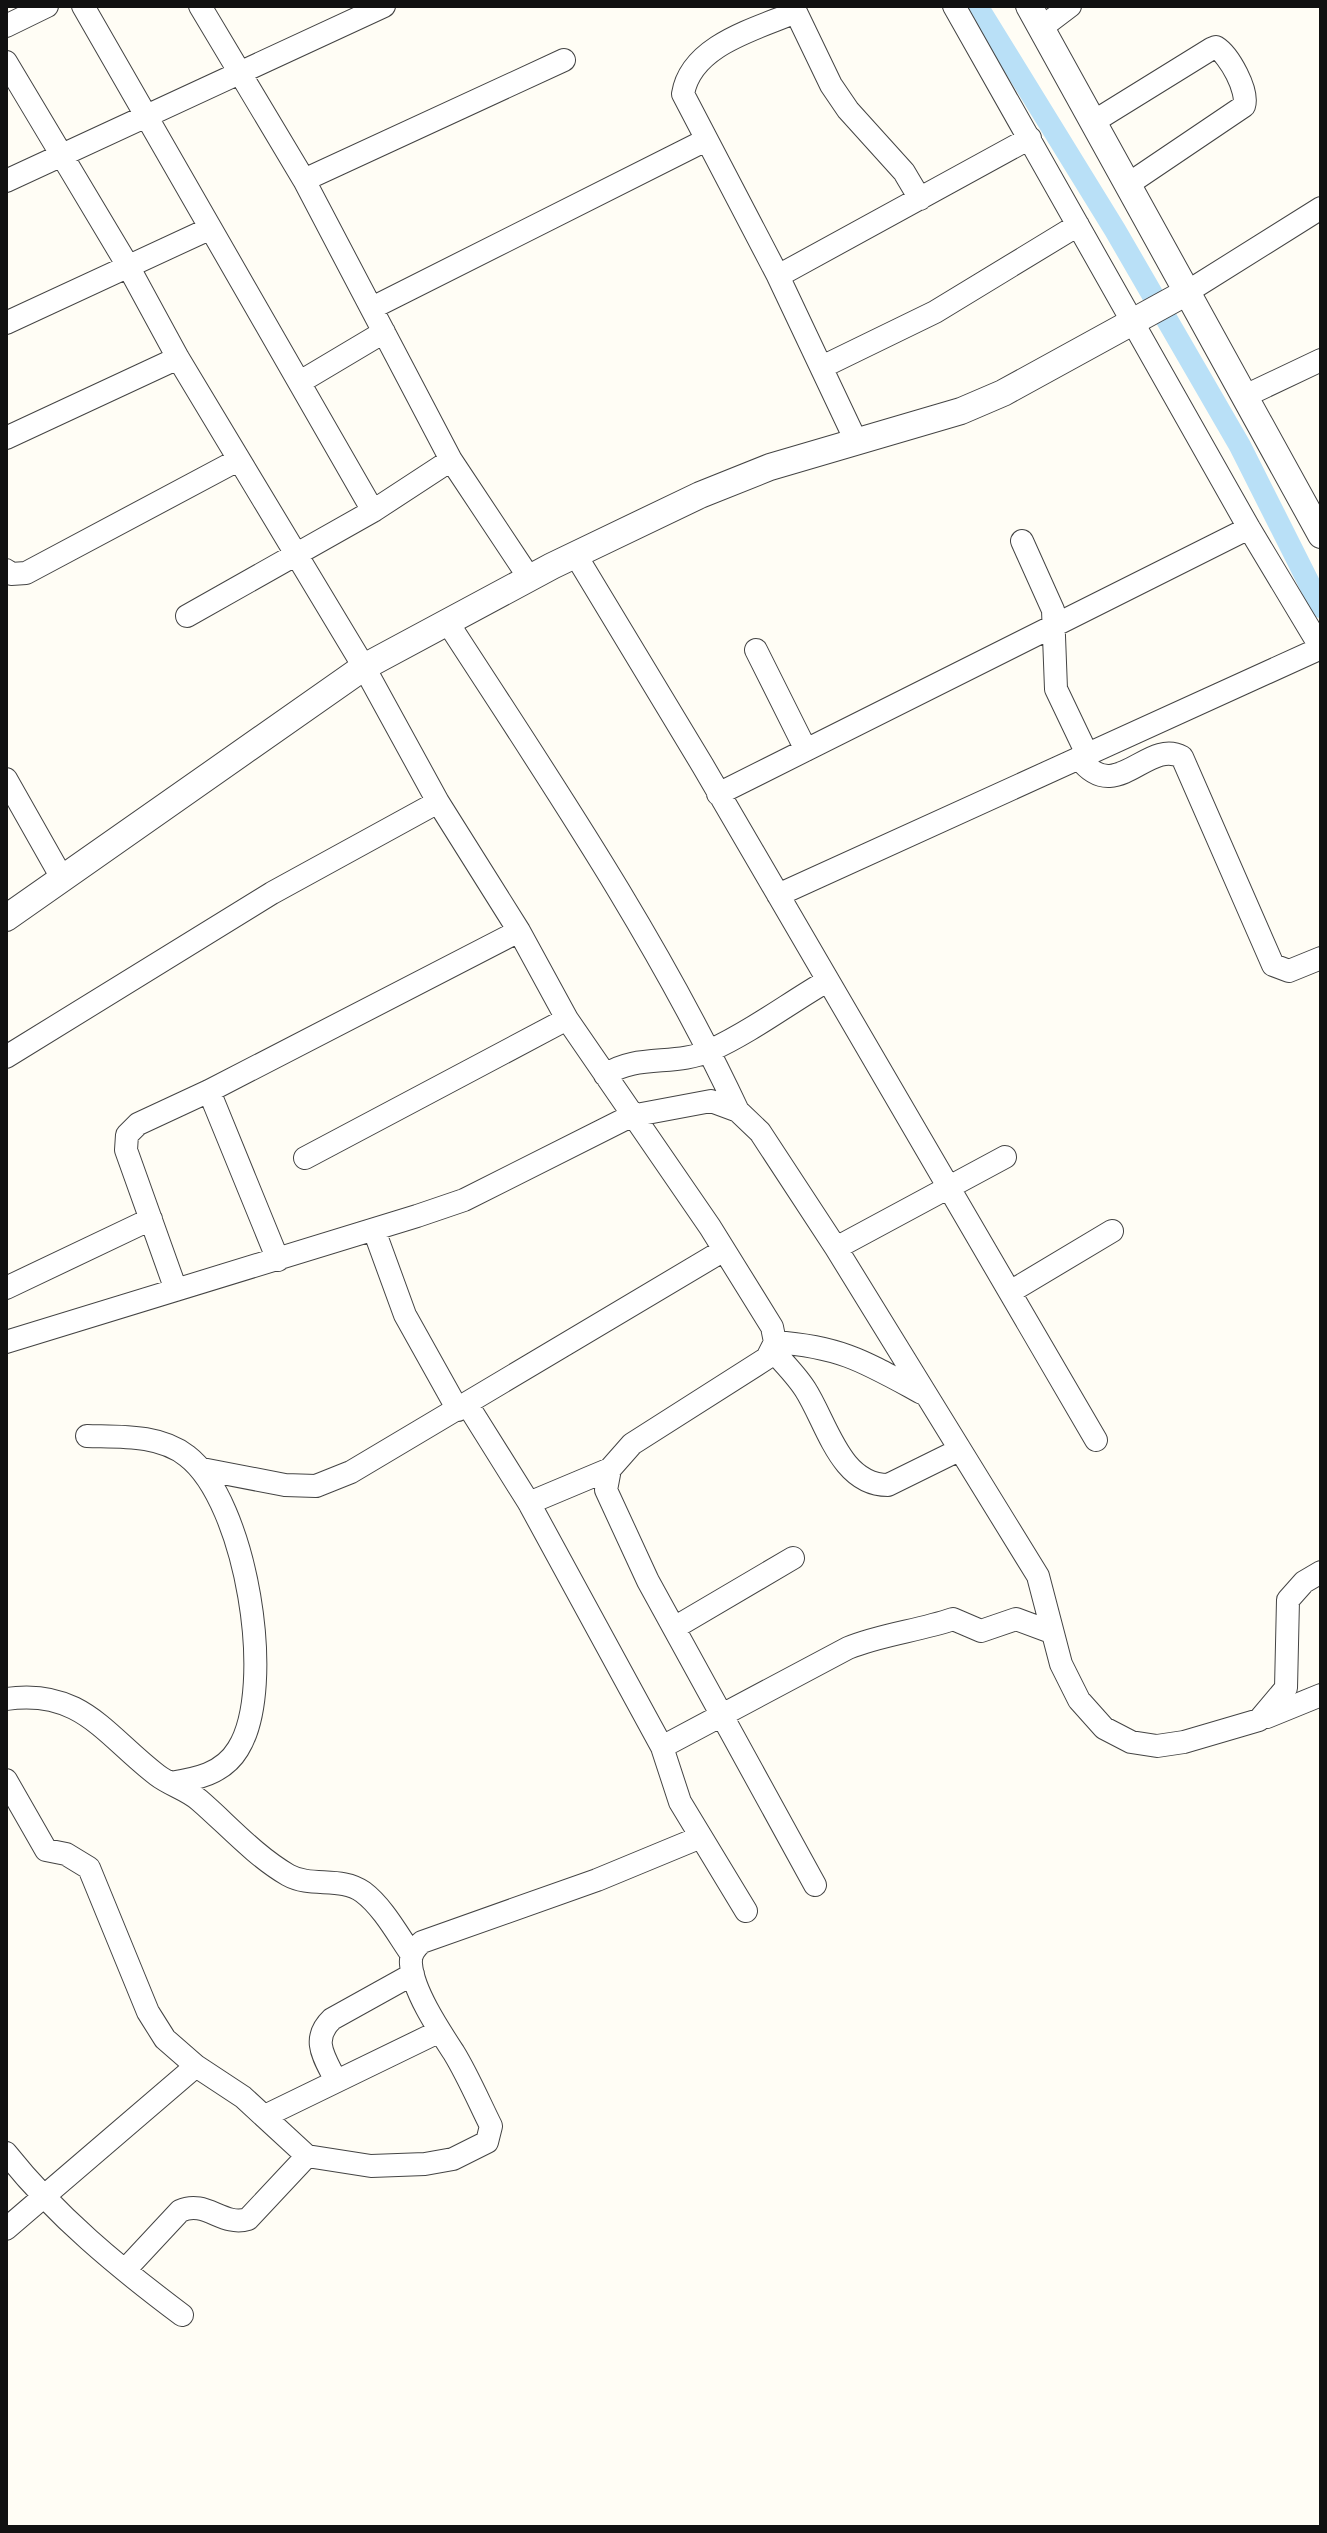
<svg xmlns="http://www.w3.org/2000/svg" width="1327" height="2533" viewBox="0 0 1327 2533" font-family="'Source Serif 4',serif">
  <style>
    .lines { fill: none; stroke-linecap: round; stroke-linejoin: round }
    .canal { stroke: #b9e0f7; stroke-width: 22 }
    .minor-casing { stroke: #444; stroke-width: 24 }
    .tertiary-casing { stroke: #444; stroke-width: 28 }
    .minor { stroke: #fff; stroke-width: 22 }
    .tertiary { stroke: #fff; stroke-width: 26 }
  </style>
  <rect width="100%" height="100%" fill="#fffdf5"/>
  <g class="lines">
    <path class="canal" d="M977,6L1115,230L1240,446L1321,607"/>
    <defs>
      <path id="minor" d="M83,6L373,511
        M200,6L304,180L451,460L530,579
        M793,6L831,85L848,110L904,172L920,199
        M954,6L1249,528L1321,648
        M796,12C756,29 691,45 683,94L778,276L856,441
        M6,26L47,6
        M1041,28L1070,6
        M6,62L128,266L178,358L364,667L438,802L519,931L567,1019L710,1227L772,1327L775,1342L767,1358L632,1444L610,1469L606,1490L648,1581L815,1885
        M1093,122L1211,49L1216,47C1229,55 1249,91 1244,106L1127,185
        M304,180L564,60
        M6,181L384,6
        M778,276L1030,138
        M1187,292L1321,208
        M372,308L706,140
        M6,323L209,229
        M822,367L935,312L1078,225
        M300,382L384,332
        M1245,396L1321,360
        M6,438L178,358
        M1022,541L1053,610L1056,689L1087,754
        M575,554L703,766L1096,1440
        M6,570L11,574L26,573L238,460
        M187,616L373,511L451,460
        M448,623C551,782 657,938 738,1111
        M756,650L806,750
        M1079,758C1116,807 1147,738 1182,757L1273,965L1289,971L1321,958
        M6,779L62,878
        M718,794L1249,528
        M778,895L1321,648
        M6,1057L272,893L438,802
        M605,1075C638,1053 676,1067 711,1050C751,1032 789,1003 827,981
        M209,1091L278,1260
        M305,1158L567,1019
        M374,1230L405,1315L458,1410
        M836,1248L1005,1157
        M6,1288L151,1219
        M176,1290L126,1150L127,1135L138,1124L209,1091L519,931
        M1010,1292L1112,1231
        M6,1342L417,1216L464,1200L631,1116L711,1101L738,1111L760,1132L836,1248L1038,1576L1061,1664L1079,1700L1104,1728L1131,1742L1157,1746L1184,1742L1259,1720L1286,1688L1288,1600L1304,1582L1321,1572
        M775,1342C842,1347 865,1362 922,1393
        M772,1350C784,1363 796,1375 805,1389C827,1423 840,1485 888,1485L959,1450
        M467,1404L529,1503L662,1747L680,1802L746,1911
        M87,1436C119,1437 159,1434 187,1456C246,1501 277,1687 238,1749C223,1774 196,1779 170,1783
        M202,1469L285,1485L316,1486L351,1472L724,1250
        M529,1503L610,1469
        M674,1628L793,1558
        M6,1699C81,1688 105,1735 157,1775C170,1785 186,1789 199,1800C228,1825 254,1855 288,1875C311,1888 341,1876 363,1892C383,1907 398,1935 412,1955
        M1267,1717L1321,1695
        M662,1747L848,1648C882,1634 918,1631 953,1619L981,1631L1016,1619L1051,1632
        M6,1780L46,1850L66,1854L89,1868L148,2012L165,2039L196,2066
        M336,2081C325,2058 310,2040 332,2019L413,1974
        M265,2116L438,2032
        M6,2153C56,2216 118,2267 182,2315
        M6,2229L196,2066L243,2097L307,2156L371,2166L425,2164L453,2159L487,2142L491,2126C479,2102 468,2076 454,2053C439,2030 413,1991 411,1964C410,1954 415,1948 422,1942L597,1880L701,1837
        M125,2270L180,2211C206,2199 222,2227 248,2219L307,2156"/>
      <path id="tertiary" d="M1187,292L1321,535
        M6,918L364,667L552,566L700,495L770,467L961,411L1003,393L1187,292L1029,6"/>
    </defs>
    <use href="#minor" class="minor-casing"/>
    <use href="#tertiary" class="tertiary-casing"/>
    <use href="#minor" class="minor"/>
    <use href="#tertiary" class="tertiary"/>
  </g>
  <rect width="1327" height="2533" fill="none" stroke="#111111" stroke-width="16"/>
</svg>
